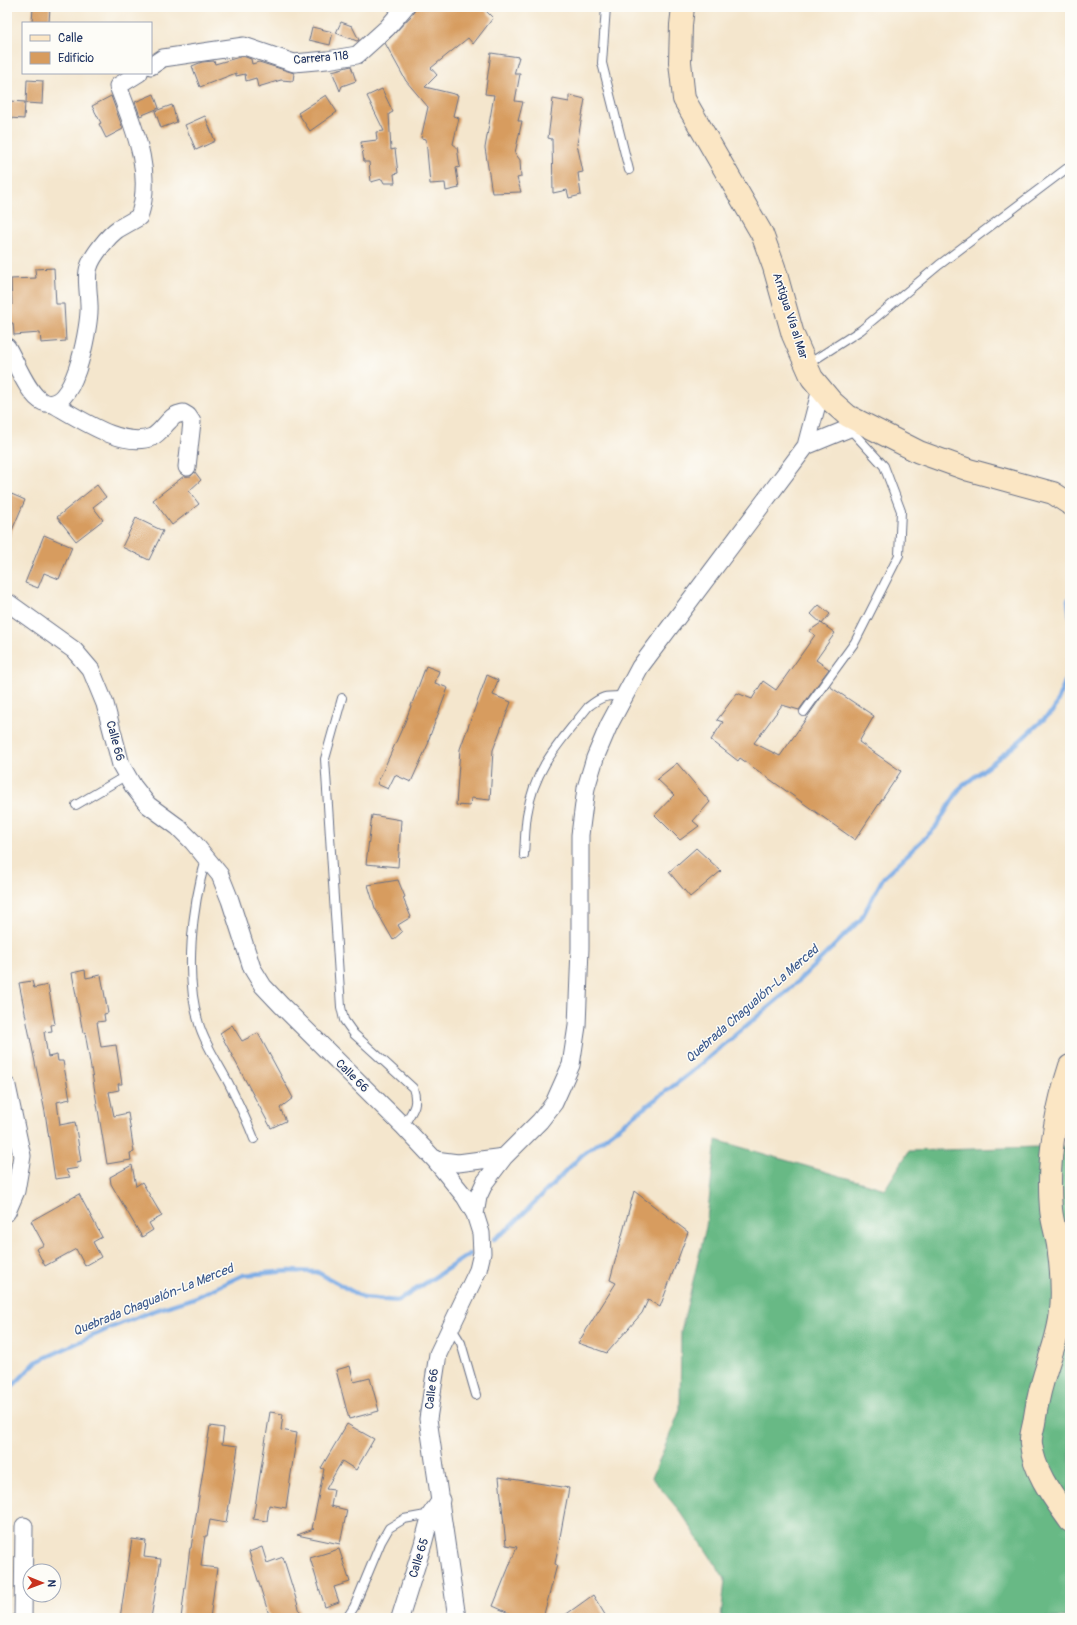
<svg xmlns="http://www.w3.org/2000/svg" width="1077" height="1625" viewBox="0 0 1077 1625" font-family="Pangolin,sans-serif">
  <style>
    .forest { fill: #68b985; stroke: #427472 }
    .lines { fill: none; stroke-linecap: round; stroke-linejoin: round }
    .stream { stroke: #7aabe5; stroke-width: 4.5 }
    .building { fill: #d79c5e }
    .service-casing { stroke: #676f85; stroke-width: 10 }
    .minor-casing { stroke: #676f85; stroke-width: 19 }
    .secondary-casing { stroke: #676f85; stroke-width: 24 }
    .service { stroke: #fff; stroke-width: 8 }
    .minor { stroke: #fff; stroke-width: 17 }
    .secondary { stroke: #fbe6c4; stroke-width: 22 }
    .labels { text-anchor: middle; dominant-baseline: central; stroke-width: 3; stroke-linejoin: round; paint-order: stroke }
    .street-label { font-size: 12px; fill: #1b2f5e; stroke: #fdfcf7 }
    .water-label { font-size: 13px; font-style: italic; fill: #3c5a8d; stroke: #fdfcf7 }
  </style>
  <rect width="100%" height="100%" fill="#fdfcf7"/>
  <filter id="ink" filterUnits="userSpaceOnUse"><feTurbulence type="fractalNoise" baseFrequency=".025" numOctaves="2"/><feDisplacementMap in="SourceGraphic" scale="8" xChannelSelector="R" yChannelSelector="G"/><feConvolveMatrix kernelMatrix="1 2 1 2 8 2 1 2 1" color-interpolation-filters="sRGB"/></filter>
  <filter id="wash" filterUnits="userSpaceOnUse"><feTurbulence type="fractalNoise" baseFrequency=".012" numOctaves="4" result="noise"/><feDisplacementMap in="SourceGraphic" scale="16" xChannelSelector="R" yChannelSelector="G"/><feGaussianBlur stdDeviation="0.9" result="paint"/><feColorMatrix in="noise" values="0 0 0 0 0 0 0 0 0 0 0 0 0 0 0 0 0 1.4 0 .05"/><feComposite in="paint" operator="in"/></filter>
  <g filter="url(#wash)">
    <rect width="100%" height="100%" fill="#f4e6cd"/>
    <path class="forest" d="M716,1140L885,1189L909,1151L1070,1146V1618H721L725,1579L682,1514L652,1478L680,1410L681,1331L706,1227Z"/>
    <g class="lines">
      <path class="stream" d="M1070,598L1068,600L1070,616
        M494,1239L509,1228L582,1155L689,1074L790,989L836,944L861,919L883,878L935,828L960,788L1014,746L1054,710L1070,669
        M7,1392L36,1362L110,1328L150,1312L194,1298L243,1275L289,1271L317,1272L364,1298L398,1301L470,1254"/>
    </g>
    <g id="blocks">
      <path class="building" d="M33,7H50L49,23H32Z
        M415,7H482L493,18L473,44L468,38L431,68L437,75L425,87L458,95L453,116L459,118L453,144L457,147L460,167L456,168L459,188L446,191L445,183L430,184L426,139L421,138L428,107L406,81L385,43L413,14Z
        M341,22L352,26L359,40L357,41L336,33Z
        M312,27L333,32L330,45L309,40Z
        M491,53L519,57L514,74H520L515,101L523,102L518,121H522L515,153L520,160L521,177L517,178L521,192L492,193L485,148L494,95L485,94Z
        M243,56L251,59L252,64L259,62L294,73L293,81L281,80L258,87L256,78L246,81L245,74L236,76V73L200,87L192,66L202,62L214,61L215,64Z
        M351,66L356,81L342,86L340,91L332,71Z
        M27,80L43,81L42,104L26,103Z
        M382,89L393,112L389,114L391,150L395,149L398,173L394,174L395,183H384L382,179L371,182L369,162H364L361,142L377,140L376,132L384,131L367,96Z
        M154,94L159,108L140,116L135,102Z
        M326,95L337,112L310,131L298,113Z
        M569,95L585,99L577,144L583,172L578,173L581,195L569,198L567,190L553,193L552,139L548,138L553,99L569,102Z
        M111,96L123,129L106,138L99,124L101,123L92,106Z
        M10,101L25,102L24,119L9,118Z
        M172,105L177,122L161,128L155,111Z
        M205,116L215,141L196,150L185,125Z
        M54,268L56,304H64L66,341L41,343L40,333L14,335L13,323H7V305H12L11,279L36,278L35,269Z
        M195,472L201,480L189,491L199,504L172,525L153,500L184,476H191Z
        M97,485L106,497L93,507L103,520L76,541L57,517Z
        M7,492L25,500L7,542Z
        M136,518L163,531L149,560L122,547Z
        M44,535L72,547L59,579L44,573L38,588L25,583Z
        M819,605L830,614L822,624L811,614Z
        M821,623L835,633L816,660L829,669L799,710L782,705L754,743L780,756L829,686L874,716L859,742L901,771L855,840L740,758L738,761L711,740L723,722L717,720L737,693L752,699L763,681L776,690L815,635L809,631Z
        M426,666L439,671L435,683L448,688L428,741L429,742L411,782L395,775L388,789L377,784L405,722Z
        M487,675L498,680L493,695L511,702L493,750L490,800L471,798L470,806L456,805L460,749Z
        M677,763L710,802L693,821L699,826L680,840L655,815L674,795L657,779Z
        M372,815L401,820L398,867L366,864Z
        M696,848L721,871L690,897L669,872Z
        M398,880L405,897L403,898L411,917L398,925L402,932L393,940L375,908L368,885Z
        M85,970L86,978L101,975L108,1013L104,1014L105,1021L97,1022L101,1047L116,1045L122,1084H118L119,1090L109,1092L114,1116L128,1113L134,1152L130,1153L131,1160L107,1164L85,1032L83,1033L72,973Z
        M32,981L34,988L48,985L55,1024L51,1025L52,1031L44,1032L48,1057L57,1055L58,1061H63L70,1099L57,1102L60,1125L75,1122L81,1161L77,1162L78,1168L66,1170L70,1177L55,1179L45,1112L19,983Z
        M232,1025L242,1041L258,1033L293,1098L280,1108L286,1121L271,1128L220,1033Z
        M132,1165L136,1186L142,1182L162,1216L149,1223L153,1230L142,1237L111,1184L110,1177Z
        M634,1191L688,1232L660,1307L648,1300L642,1313L607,1353L578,1343L616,1283L610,1280Z
        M79,1194L102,1237L93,1242L101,1257L85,1266L76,1249L45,1266L36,1249L44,1245L31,1221Z
        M350,1366L354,1382L370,1378L379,1411L349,1419L336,1370Z
        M270,1412L283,1414L281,1430L297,1433L286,1508L269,1505L267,1521L253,1519Z
        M347,1424L374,1439L356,1470L342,1461L326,1489L334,1490L331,1506L347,1510L340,1544L297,1535L314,1529H312L324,1469L321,1468Z
        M210,1426L224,1428L222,1444L238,1446L233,1481L226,1523L210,1520L207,1536H205L201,1566L217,1568L210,1618H181L190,1548H191Z
        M499,1477L569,1488L555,1564L557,1565L543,1618H520L493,1606L517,1547L506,1545Z
        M132,1539L146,1541L144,1557L161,1559L151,1618H120Z
        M262,1547L267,1563L283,1557L302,1618H270L249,1552Z
        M339,1549L350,1582L334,1587L339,1602L325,1607L310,1558Z
        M593,1595L607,1618H561Z"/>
    </g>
  </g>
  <g filter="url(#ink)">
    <use href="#blocks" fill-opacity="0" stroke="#676f85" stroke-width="1"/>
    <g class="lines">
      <defs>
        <path id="service" d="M606,7L602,63L629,170
          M808,364L861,330L939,265L1070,166
          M342,698L325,759L341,1007L344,1020L354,1034L413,1088C419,1106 412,1111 403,1126
          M804,712L855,642L899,555L901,511L884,466L850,429
          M76,805L127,775
          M524,855C525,842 525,828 527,815C534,768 560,742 588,707C603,695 606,696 624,696
          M206,859C192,907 184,975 199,1024C205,1045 219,1064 229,1084C238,1102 247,1120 254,1139
          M451,1327L461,1343L476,1395
          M347,1618L354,1607L381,1542L389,1528L404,1519L431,1514"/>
        <path id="minor" d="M151,66L163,58L244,46L294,63L327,60L357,55L387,28L405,7
          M7,347C16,362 28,395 43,402C74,416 88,331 89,312C90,300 85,277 89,267C92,256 109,235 118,229C125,225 132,221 139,217C154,172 134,128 118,86L139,73
          M821,389L806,446L862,423
          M53,404C79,418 122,449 152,437C160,433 165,424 172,418C174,415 179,414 183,413L188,416L192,422L187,467
          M7,602L74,650L91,670L105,704L121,765L133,786L148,805L178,827L193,842L220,875L230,900L252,968L263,986L281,1005L403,1126L435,1160L465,1197L475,1214L481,1233L482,1253L478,1270L438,1354L428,1419L457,1618
          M7,1086L22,1156L16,1191L7,1212
          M435,1160L458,1163L504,1157
          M475,1214L478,1197L485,1182L504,1157L540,1121L554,1103L571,1065L577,1026L580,948V835L586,788L595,758L609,725L640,667L806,446
          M23,1618L24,1526
          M400,1618L423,1544L431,1514L441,1500"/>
        <path id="secondary" d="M683,7L681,25L680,62L684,99L762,234L774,267L793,335L812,378L831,401L848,416L919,452L969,470L1053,493L1070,504
          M1070,1066C1055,1112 1047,1161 1051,1209C1052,1221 1056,1233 1058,1245C1061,1266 1063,1290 1061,1311C1059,1337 1048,1360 1042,1384C1038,1397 1036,1410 1034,1423C1033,1429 1030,1437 1031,1444C1034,1473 1054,1498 1070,1521"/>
      </defs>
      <use href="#service" class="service-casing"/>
      <use href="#minor" class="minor-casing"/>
      <use href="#secondary" class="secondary-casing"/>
      <use href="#service" class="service"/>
      <use href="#minor" class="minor"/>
      <use href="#secondary" class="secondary"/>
    </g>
  </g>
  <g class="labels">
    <g class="street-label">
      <text transform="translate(321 58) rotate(-5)">Carrera 118</text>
      <text transform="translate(790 316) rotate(72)">Antigua Vía al Mar</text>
      <text transform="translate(115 741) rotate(75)">Calle 66</text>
      <text transform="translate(352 1076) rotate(45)">Calle 66</text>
      <text transform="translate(432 1389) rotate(-83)">Calle 66</text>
      <text transform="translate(419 1558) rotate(-73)">Calle 65</text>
    </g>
    <g class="water-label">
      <text transform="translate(752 1004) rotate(-41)">Quebrada Chagualón-La Merced</text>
      <text transform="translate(153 1300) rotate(-22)">Quebrada Chagualón-La Merced</text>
    </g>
  </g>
  <rect width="1077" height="1625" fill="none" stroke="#fdfcf7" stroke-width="24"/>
  <rect x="22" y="22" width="130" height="52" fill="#fdfcf7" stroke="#a3aaba"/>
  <rect x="30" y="35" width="20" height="6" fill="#fbe6c4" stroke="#a3aaba"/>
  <text x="58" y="42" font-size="12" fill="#1b2f5e">Calle</text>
  <rect x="30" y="52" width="20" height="12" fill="#d79c5e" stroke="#a3aaba"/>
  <text x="58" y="62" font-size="12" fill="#1b2f5e">Edificio</text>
  <g transform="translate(42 1583) rotate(91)"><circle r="19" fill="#fdfcf7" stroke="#a3aaba"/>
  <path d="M0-3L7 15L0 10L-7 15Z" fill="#c8321e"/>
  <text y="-6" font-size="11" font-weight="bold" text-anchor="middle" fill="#1b2f5e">N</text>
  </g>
</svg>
